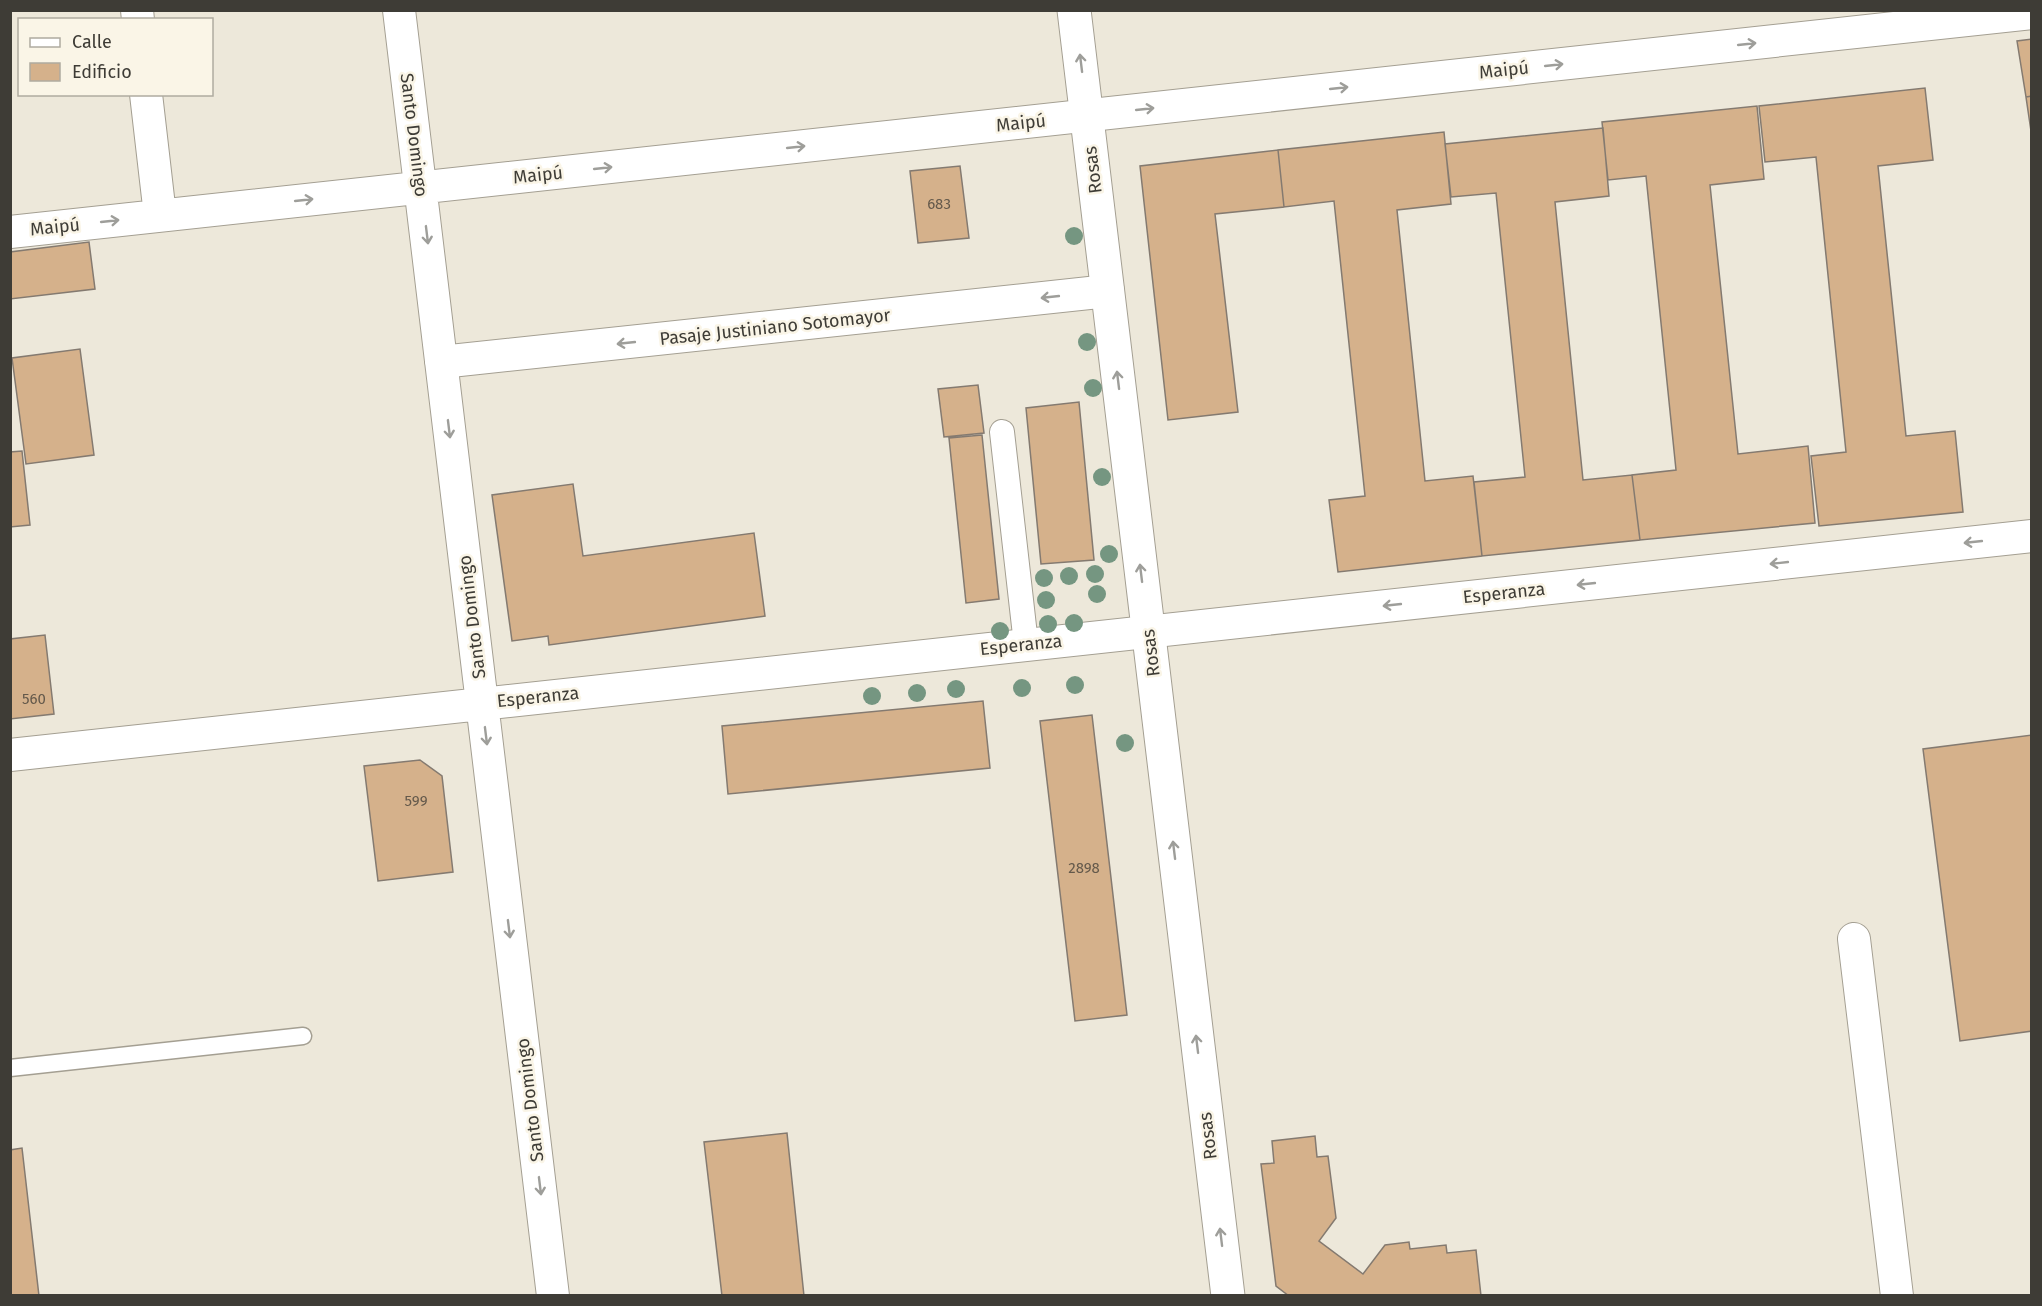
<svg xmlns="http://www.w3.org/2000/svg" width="2042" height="1306" viewBox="0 0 2042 1306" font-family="'Fira Sans',sans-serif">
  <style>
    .building { fill: #d5b18b; stroke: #847a70; stroke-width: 1.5 }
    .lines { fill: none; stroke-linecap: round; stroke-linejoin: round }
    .service-casing { stroke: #a49f92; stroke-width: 19 }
    .pedestrian-casing { stroke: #a49f92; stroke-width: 26 }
    .minor-casing { stroke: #a49f92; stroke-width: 34 }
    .tertiary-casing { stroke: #a49f92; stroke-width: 35 }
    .service { stroke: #fff; stroke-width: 16 }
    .pedestrian { stroke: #fff; stroke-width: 24 }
    .minor { stroke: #fff; stroke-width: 32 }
    .tertiary { stroke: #fff; stroke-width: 33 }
    .tree { fill: #759681 }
    .oneway { stroke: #9e9e9a }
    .labels { text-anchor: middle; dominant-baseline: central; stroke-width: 5; stroke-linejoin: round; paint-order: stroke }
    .number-label { font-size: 15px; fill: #64594b }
    .street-label { font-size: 18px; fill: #3e3c36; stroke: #faf5e7 }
  </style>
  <rect width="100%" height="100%" fill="#ede8da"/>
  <path class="building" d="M2032,39V96L2026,97L2017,41Z
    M1925,88L1933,160L1878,166L1906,436L1955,431L1963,512L1819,526L1811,456L1846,452L1816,157L1765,162L1759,106Z
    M2032,96V138L2026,97Z
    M1757,106L1764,179L1710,185L1738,454L1808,446L1815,523L1640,540L1632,475L1676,470L1646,176L1608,180L1602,122Z
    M1603,128L1609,196L1555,202L1583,480L1632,475L1640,540L1482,556L1474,482L1525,477L1496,193L1451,197L1445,144Z
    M1444,132L1451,204L1397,210L1425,481L1473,476L1482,556L1338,572L1329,500L1365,496L1334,201L1284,207L1278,150Z
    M1278,150L1284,207L1215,214L1238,412L1168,420L1140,166Z
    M960,166L969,238L918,243L910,171Z
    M89,242L95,289L10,299V252Z
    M80,349L94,455L26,464L12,358Z
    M978,385L984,433L944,437L938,389Z
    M1079,402L1094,560L1041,564L1026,408Z
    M982,435L999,599L966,603L949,438Z
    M22,451L30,525L10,527V452Z
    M573,484L583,556L754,533L765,616L549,645L548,636L512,641L492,495Z
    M45,635L54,714L10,719V639Z
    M983,701L990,768L728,794L722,726Z
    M1092,715L1127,1015L1075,1021L1040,721Z
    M2032,735V1031L1960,1041L1923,749Z
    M420,760L442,776L453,872L378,881L364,766Z
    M787,1133L804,1296H722L704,1142Z
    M1315,1136L1317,1157L1328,1156L1336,1218L1319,1241L1363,1274L1385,1245L1409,1242L1410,1249L1446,1245L1447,1253L1476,1250L1481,1296H1289L1276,1286L1261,1164L1274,1163L1272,1141Z
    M22,1148L39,1296H10V1150Z"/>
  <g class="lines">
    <defs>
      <path id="service" d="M10,1068L303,1036"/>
      <path id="pedestrian" d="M1002,432L1026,644"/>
      <path id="minor" d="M137,10L138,20
        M399,10L553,1296
        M146,94L160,215
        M10,232L2032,13
        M441,362L1108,291
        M10,755L2032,536
        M1854,939L1897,1296"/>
      <path id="tertiary" d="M1074,10L1228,1296"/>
    </defs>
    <use href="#service" class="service-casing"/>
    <use href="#pedestrian" class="pedestrian-casing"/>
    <use href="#minor" class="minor-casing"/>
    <use href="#tertiary" class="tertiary-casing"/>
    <use href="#service" class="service"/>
    <use href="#pedestrian" class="pedestrian"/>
    <use href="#minor" class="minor"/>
    <use href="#tertiary" class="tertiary"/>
  </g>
  <g class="tree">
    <circle cx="1074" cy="236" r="9"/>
    <circle cx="1087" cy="342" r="9"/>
    <circle cx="1093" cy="388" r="9"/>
    <circle cx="1102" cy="477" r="9"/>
    <circle cx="1109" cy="554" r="9"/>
    <circle cx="1095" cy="574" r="9"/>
    <circle cx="1069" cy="576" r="9"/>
    <circle cx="1044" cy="578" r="9"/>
    <circle cx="1097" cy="594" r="9"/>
    <circle cx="1046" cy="600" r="9"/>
    <circle cx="1074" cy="623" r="9"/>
    <circle cx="1048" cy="624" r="9"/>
    <circle cx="1000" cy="631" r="9"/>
    <circle cx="1075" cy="685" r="9"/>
    <circle cx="1022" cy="688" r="9"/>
    <circle cx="956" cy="689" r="9"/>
    <circle cx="917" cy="693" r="9"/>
    <circle cx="872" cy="696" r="9"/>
    <circle cx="1125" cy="743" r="9"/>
  </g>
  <defs><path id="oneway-shaft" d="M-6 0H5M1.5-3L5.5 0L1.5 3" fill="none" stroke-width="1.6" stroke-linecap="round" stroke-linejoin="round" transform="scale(1.5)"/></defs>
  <g class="oneway">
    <use href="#oneway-shaft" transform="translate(1747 44) rotate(-6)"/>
    <use href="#oneway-shaft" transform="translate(1081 63) rotate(-97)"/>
    <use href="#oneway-shaft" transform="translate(1554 65) rotate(-6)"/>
    <use href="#oneway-shaft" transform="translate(1339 88) rotate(-6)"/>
    <use href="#oneway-shaft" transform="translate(1145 109) rotate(-6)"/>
    <use href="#oneway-shaft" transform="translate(796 147) rotate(-6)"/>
    <use href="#oneway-shaft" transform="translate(603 168) rotate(-6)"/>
    <use href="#oneway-shaft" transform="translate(304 200) rotate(-6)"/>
    <use href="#oneway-shaft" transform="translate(110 221) rotate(-6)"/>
    <use href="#oneway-shaft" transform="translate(427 235) rotate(83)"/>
    <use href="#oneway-shaft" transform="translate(1050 297) rotate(174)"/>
    <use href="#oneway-shaft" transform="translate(626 343) rotate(174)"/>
    <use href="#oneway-shaft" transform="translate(1118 380) rotate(-97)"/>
    <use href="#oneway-shaft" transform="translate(449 429) rotate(83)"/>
    <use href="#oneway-shaft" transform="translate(1973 542) rotate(174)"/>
    <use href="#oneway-shaft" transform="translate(1779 563) rotate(174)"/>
    <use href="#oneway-shaft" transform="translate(1141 573) rotate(-97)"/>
    <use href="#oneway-shaft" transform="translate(1586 584) rotate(174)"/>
    <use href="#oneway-shaft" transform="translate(1392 605) rotate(174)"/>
    <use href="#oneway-shaft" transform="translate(486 736) rotate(83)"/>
    <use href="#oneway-shaft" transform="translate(1174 850) rotate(-97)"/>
    <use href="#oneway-shaft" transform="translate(509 929) rotate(83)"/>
    <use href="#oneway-shaft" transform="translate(1197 1044) rotate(-97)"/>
    <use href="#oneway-shaft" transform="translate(540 1186) rotate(83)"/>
    <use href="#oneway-shaft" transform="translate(1221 1237) rotate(-97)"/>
  </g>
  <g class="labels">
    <g class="number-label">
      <text x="939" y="204">683</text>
      <text x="34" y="699">560</text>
      <text x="416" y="801">599</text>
      <text x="1084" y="868">2898</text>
    </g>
    <g class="street-label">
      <text transform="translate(1504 70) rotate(-6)">Maipú</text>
      <text transform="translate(1021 123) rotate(-6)">Maipú</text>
      <text transform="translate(414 135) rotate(83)">Santo Domingo</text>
      <text transform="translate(1093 170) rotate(-97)">Rosas</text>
      <text transform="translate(538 175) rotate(-6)">Maipú</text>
      <text transform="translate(55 227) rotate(-6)">Maipú</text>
      <text transform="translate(775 327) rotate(-6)">Pasaje Justiniano Sotomayor</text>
      <text transform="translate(1504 593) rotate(-6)">Esperanza</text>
      <text transform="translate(472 617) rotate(-97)">Santo Domingo</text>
      <text transform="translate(1021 645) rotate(-6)">Esperanza</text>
      <text transform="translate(1151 653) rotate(-97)">Rosas</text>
      <text transform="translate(538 697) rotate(-6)">Esperanza</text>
      <text transform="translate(530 1100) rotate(-97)">Santo Domingo</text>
      <text transform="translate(1208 1136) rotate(-97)">Rosas</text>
    </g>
  </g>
  <rect width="2042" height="1306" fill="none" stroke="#3e3c36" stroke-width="24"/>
  <rect x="18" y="18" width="195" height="78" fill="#faf5e7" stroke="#afaba0" stroke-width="1.5"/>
  <rect x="30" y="38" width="30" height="9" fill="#ffffff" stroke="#afaba0" stroke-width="1.5"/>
  <text x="72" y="48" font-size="18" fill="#3e3c36">Calle</text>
  <rect x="30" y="63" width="30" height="18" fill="#d5b18b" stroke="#afaba0" stroke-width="1.5"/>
  <text x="72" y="78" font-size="18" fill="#3e3c36">Edificio</text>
</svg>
